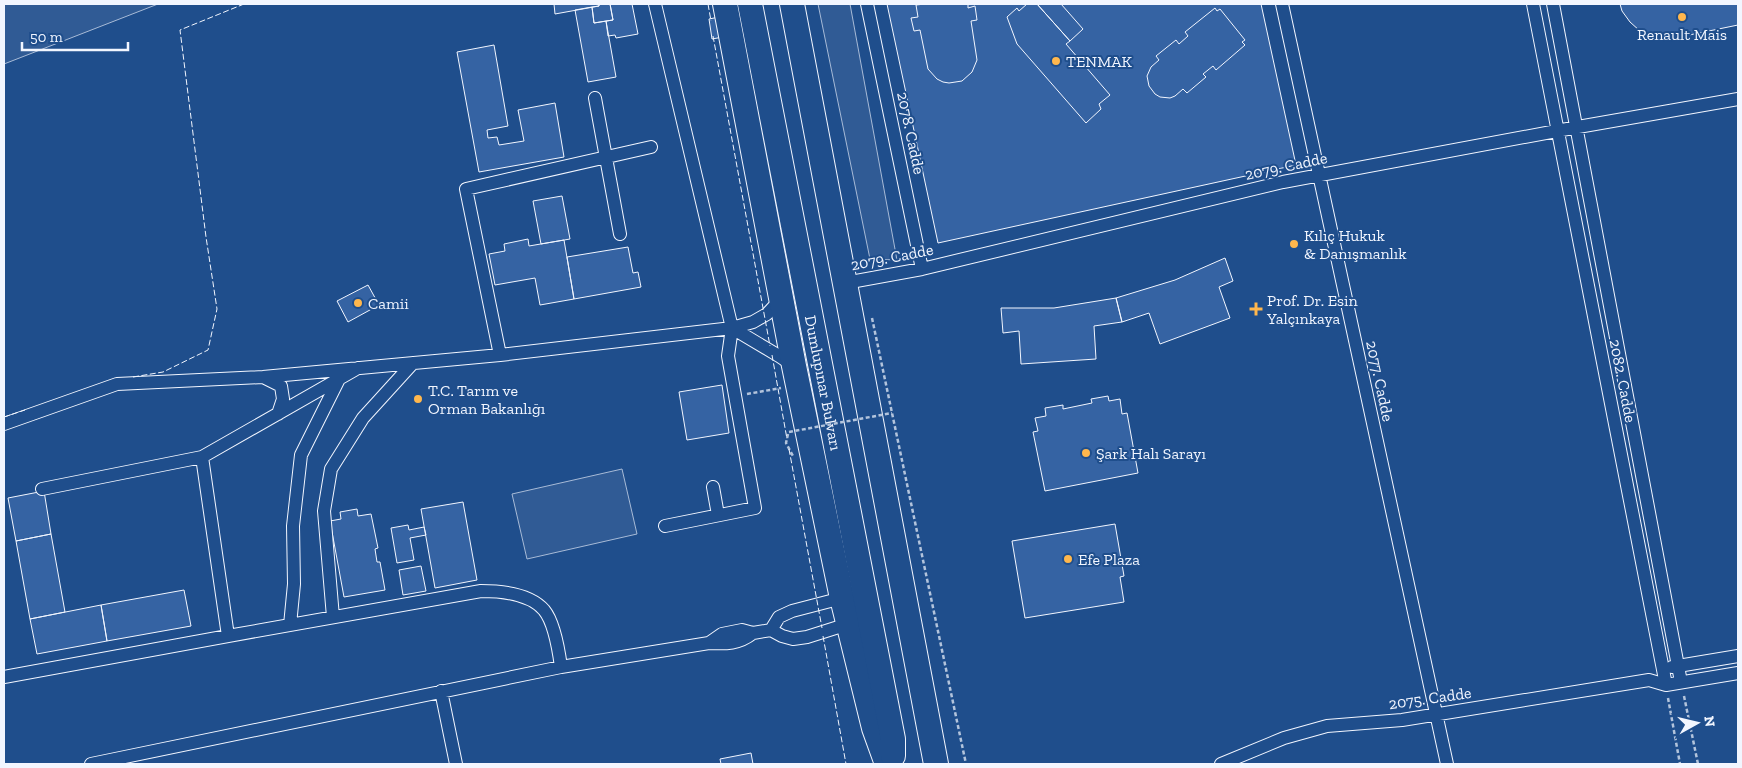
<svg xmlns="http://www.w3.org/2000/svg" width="1742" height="768" viewBox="0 0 1742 768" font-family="'Zilla Slab',serif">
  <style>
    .built { fill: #305b95; stroke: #a8bbd7 }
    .building { fill: #3563a3; stroke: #f2f6ff }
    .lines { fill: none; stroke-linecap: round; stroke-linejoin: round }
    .street-casing { stroke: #f2f6ff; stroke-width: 14 }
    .highway-casing { stroke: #f2f6ff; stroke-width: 26 }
    .path { stroke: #b3c4dc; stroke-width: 2.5; stroke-dasharray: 4 2.5; stroke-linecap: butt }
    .street { stroke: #1f4e8c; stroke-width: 12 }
    .highway { stroke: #1f4e8c; stroke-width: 24 }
    .path-bridge { stroke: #b3c4dc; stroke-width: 2.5; stroke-dasharray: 4 2.5; stroke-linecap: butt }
    .fence { stroke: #f2f6ff; stroke-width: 1; stroke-dasharray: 6 2.5; stroke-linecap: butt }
    .poi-dot { fill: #ffb74d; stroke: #1f4e8c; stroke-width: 2 }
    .labels { text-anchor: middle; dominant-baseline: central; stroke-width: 4; stroke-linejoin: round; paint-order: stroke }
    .poi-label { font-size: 16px; fill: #f2f6ff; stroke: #1f4e8c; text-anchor: start }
    .street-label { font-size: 16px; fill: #f2f6ff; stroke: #1f4e8c }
  </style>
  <rect width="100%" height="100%" fill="#1f4e8c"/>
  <path class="built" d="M4,4H158L4,64Z
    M818,4H850L897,260L870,259Z
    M622,469L637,534L527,559L512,494Z"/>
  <path class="building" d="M554,4H599V6L555,14Z
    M599,4H610L613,20L594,23L592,7L599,6Z
    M610,4H632L638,34L616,38L615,35L608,36L606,21L613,20Z
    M887,4H1261L1296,165L938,243Z
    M925,4H968V8L975,6L977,20L971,21L977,60L972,72L962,81L949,83L943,82L937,79L928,69L920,30L914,31L911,18L918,17L916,5Z
    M1027,4H1037L1070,41L1066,44L1110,95L1099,104L1101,109L1086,123L1017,44L1007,17L1017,8L1019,11Z
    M1037,4H1061L1083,29L1070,41Z
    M1620,4H1738V25L1665,40L1652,37L1640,31L1630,22L1622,11Z
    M592,7L594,23L606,21L616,77L588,82L575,10Z
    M1215,8L1217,11L1220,9L1245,40L1242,42L1245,45L1216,70L1213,66L1203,74L1206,77L1187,93L1183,89L1175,96L1170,98L1160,97L1155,94L1149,86L1147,76L1151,67L1159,60L1156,56L1176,40L1179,44L1188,36L1185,32Z
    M719,17L723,37L712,39L709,19Z
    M494,45L508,126L487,130L488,138L497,137L499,145L524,141L518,110L555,103L564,157L479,172L457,52Z
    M562,196L570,239L541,244L533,201Z
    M528,239L529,246L564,240L574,299L540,305L535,278L495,285L489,254L505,251L504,244Z
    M628,247L633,273L638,272L641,287L574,299L567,257Z
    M1225,258L1233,281L1219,287L1230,318L1160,344L1149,313L1122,322L1116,298L1175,280Z
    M368,285L379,305L348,322L337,301Z
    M1116,298L1122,322L1094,326L1096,359L1021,364L1019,331L1003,333L1001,308H1054Z
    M722,385L729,433L687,440L679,392Z
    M1108,396L1109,401L1120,399L1122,414L1127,413L1138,473L1045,491L1033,432L1038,431L1035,418L1046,416L1045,408L1063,405V409L1092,403L1091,399Z
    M44,491L51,534L16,541L8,498Z
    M463,502L477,580L435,588L421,509Z
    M357,509L358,516L371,514L378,548L375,549L377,562H380L385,590L344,597L330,521L341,519L340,512Z
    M1115,524L1124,576L1120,577L1124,602L1025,618L1012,541Z
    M408,525L409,530L424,527L426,535L410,538L414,560L397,563L391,528Z
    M51,534L65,612L30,619L16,541Z
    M421,566L426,591L403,595L399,570Z
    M184,590L191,626L107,641L101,605Z
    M101,605L107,641L37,654L30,619Z
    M751,753L753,764H721L720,759Z"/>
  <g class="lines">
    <defs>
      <path id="street" d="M655,4L732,328L728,356L755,508L665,526
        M867,4L922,269
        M1282,4L1447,764
        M1533,4L1666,685
        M1553,4L1681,682
        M595,98L620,234
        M651,147L466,189L500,355L732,328L753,322L767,314L781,299
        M845,283L922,269L1283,182L1578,127L1738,99
        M732,328L779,356L794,366
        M358,368L202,457L228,636L481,591C501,591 530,594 544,610C554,622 559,652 561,667
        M263,377L281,386L283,399L278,414
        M4,424L117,384L263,377L500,355
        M713,487L718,515
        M42,489L202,457
        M333,617L324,511L331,469L363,418L413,363
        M290,625L294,584L293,526L301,455L339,379
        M771,630L779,617L792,611L842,598
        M709,643L722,634L742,630L753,633L771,630L782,636L793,639L807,637L848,624
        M1672,667L1738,656
        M4,677L228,636
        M441,691L456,764
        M91,764L561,667L709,643C726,644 739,644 753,633
        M1221,764L1284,738L1327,726L1402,720L1649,680L1666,685L1738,673"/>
      <g id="highway">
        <path d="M725,4L794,366L842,598L874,728L887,764"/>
        <path id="s1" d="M750,4L893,739V756"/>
        <path d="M792,4L936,764"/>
      </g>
    </defs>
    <use href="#street" class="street-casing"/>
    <use href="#highway" class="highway-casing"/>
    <path class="path" d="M872,318L966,764
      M747,394L781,388
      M788,434L786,443L793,456
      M1684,696L1698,764
      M1668,698L1680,764"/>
    <use href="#street" class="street"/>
    <use href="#highway" class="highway"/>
    <path class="path-bridge" d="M789,432L892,413"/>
    <path class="fence" d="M708,4L711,21
      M713,36L770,346
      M772,355L787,439
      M133,377L163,372L208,350L217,309L206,237L180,30L244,4
      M4,417L25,410
      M789,449L822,628
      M823,636L846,764"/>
  </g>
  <g class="poi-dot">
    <circle cx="1682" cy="17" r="5"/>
    <circle cx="1056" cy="61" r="5"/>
    <circle cx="1294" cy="244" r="5"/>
    <circle cx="358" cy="303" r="5"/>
    <path d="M1253.5 301.5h5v5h5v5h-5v5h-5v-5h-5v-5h5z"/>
    <circle cx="418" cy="399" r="5"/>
    <circle cx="1086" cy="453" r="5"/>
    <circle cx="1068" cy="559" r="5"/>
  </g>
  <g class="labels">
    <g class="poi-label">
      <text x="1682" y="34" text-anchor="middle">Renault Mais</text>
      <text x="1066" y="61">TENMAK</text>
      <text x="1304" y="235">Kılıç Hukuk<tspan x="1304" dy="18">&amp; Danışmanlık</tspan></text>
      <text x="1267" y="300">Prof. Dr. Esin<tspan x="1267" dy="18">Yalçınkaya</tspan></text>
      <text x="368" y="303">Camii</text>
      <text x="428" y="390">T.C. Tarım ve<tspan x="428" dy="18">Orman Bakanlığı</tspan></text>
      <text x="1096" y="453">Şark Halı Sarayı</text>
      <text x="1078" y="559">Efe Plaza</text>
    </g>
    <g class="street-label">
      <text transform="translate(911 133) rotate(78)">2078. Cadde</text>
      <text transform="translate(1286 166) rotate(-12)">2079. Cadde</text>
      <text transform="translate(892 257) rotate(-11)">2079. Cadde</text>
      <text transform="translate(1380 381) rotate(78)">2077. Cadde</text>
      <text transform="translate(1623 381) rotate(79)">2082. Cadde</text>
      <text stroke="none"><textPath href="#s1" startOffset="386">Dumlupınar Bulvarı</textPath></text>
      <text transform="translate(1430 698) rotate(-8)">2075. Cadde</text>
    </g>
  </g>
  <rect width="1742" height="768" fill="none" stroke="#f2f6ff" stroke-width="10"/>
  <g transform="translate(1697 723) rotate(82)" stroke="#1f4e8c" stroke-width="4" paint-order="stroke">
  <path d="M0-4L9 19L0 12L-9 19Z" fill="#f2f6ff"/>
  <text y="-8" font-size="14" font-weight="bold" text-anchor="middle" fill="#f2f6ff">N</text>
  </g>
  <path d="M22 42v8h106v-8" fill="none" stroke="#f2f6ff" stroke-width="2.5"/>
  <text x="30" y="42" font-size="15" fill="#f2f6ff" stroke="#1f4e8c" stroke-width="4" paint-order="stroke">50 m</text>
</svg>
